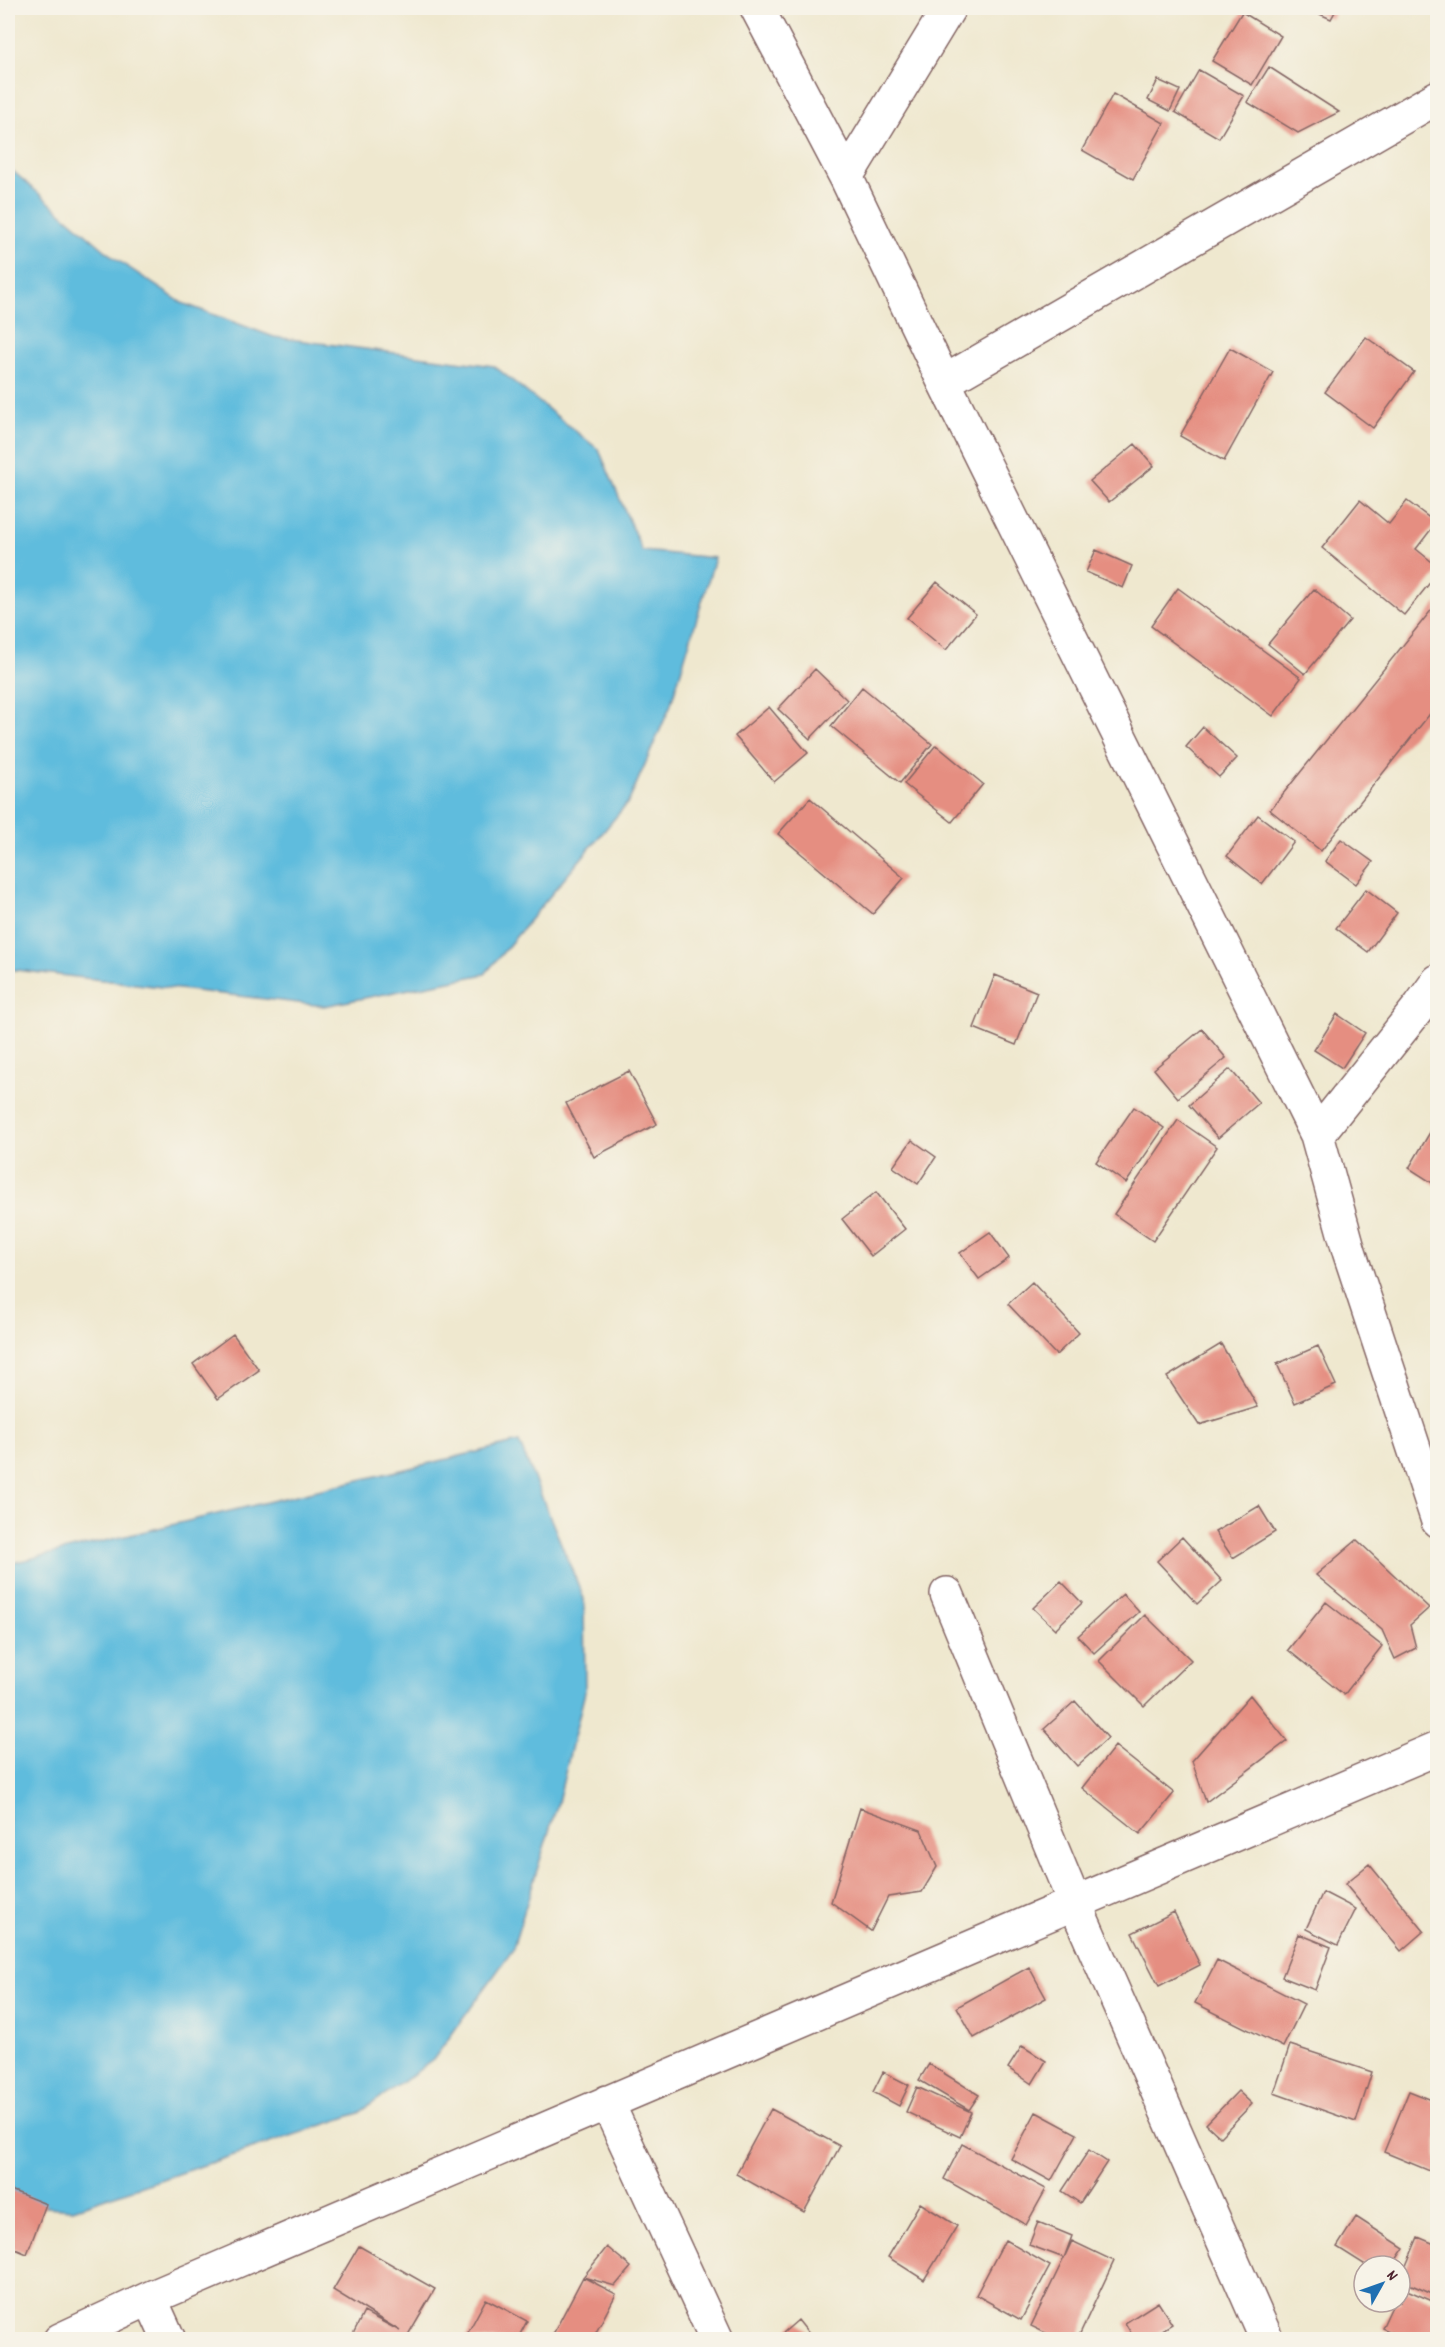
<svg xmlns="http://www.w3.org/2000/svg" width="1445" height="2347" viewBox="0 0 1445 2347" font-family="Dekko,sans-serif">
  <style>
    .water { fill: #5fbcdd; stroke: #546e84; stroke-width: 1.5 }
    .building { fill: #e58e81 }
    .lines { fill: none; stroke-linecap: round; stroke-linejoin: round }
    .street-casing { stroke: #846564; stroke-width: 36 }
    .street { stroke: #fff; stroke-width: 33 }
  </style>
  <rect width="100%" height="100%" fill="#f7f3e8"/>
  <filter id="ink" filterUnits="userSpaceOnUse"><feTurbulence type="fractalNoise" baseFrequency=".0167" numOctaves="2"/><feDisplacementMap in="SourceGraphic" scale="12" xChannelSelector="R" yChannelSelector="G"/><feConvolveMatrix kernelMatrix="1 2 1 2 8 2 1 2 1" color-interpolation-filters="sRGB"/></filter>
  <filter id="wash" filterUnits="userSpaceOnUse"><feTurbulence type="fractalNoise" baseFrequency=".008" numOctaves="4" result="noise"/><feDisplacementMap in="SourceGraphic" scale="24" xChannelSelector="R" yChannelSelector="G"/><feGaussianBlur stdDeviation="1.35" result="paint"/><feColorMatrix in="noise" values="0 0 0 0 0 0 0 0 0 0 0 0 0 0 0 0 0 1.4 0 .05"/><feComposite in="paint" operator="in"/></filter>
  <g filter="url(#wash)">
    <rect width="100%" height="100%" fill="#efe8cf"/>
    <path class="water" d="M8,167L113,257L182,303L274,337L494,366L599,450L642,551L715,558L670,707L629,801L485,974L324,1006L8,969Z
      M519,1442L584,1599L585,1692L558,1802L512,1951L433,2060L359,2113L73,2209L8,2204V1564Z"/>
    <g id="blocks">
      <path class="building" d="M1306,8H1337L1331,19Z
        M1242,12L1281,36L1252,85L1212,61Z
        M1269,67L1339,112L1298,133L1247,102Z
        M1199,70L1244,96L1219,138L1175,112Z
        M1158,80L1180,90L1170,111L1148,100Z
        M1113,94L1164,123L1133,179L1082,150Z
        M1366,337L1414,372L1373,428L1325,392Z
        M1230,348L1273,372L1224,461L1180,436Z
        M1135,444L1154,466L1109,502L1090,481Z
        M1360,500L1389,524L1407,501L1436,523L1416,549L1437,566V574L1404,615L1322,548Z
        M1096,550L1132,566L1123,588L1086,572Z
        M937,582L976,614L946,650L907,618Z
        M1178,588L1301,678L1273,716L1151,626Z
        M1314,589L1350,620L1305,674L1268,644Z
        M1437,603V705L1321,851L1270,810Z
        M815,669L847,700L810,739L778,709Z
        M862,687L932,744L900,783L831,726Z
        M769,707L808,753L774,782L735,736Z
        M1203,727L1237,758L1219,777L1186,747Z
        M936,745L983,784L952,822L904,784Z
        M810,798L904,878L873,914L778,834Z
        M1258,815L1294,842L1262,884L1227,856Z
        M1341,839L1373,862L1356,884L1325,861Z
        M1366,889L1397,913L1368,952L1336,928Z
        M995,975L1037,992L1016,1045L974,1028Z
        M1337,1014L1365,1033L1342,1068L1314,1050Z
        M1202,1029L1226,1058L1178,1098L1154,1069Z
        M1230,1069L1259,1103L1218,1138L1189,1105Z
        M629,1071L657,1124L594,1157L566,1103Z
        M1134,1107L1164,1128L1126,1183L1096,1162Z
        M1178,1120L1217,1147L1153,1241L1114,1214Z
        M1432,1129L1437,1133V1186L1409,1168Z
        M912,1140L936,1157L918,1184L893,1167Z
        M876,1192L905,1229L871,1256L842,1219Z
        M990,1232L1009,1258L979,1279L960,1253Z
        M1032,1282L1079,1333L1056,1355L1008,1304Z
        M233,1334L259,1370L218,1399L193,1364Z
        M1221,1344L1258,1407L1199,1425L1167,1377Z
        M1318,1346L1336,1385L1295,1403L1277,1364Z
        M1259,1506L1275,1532L1233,1558L1215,1532Z
        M1182,1537L1222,1581L1197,1604L1157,1561Z
        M1357,1540L1429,1608L1410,1625L1416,1648L1395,1659L1382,1630L1316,1575Z
        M1061,1581L1082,1603L1055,1629L1033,1608Z
        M1123,1594L1139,1612L1094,1653L1078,1636Z
        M1326,1602L1382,1646L1344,1695L1288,1650Z
        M1145,1615L1191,1660L1144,1706L1099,1661Z
        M1250,1695L1287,1741L1206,1802L1192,1761Z
        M1075,1701L1108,1738L1077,1766L1044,1729Z
        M1115,1746L1174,1793L1140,1834L1082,1788Z
        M860,1808L921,1830L937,1867L922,1892L888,1897L871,1931L831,1902Z
        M1369,1864L1424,1931L1401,1951L1345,1884Z
        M1323,1892L1356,1909L1338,1945L1306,1929Z
        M1174,1912L1200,1965L1159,1986L1132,1933Z
        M1299,1934L1331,1947L1315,1990L1282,1977Z
        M1217,1960L1304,2004L1283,2047L1195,2003Z
        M1029,1967L1046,1998L974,2038L957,2007Z
        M1290,2045L1372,2072L1356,2122L1274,2093Z
        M1022,2046L1046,2061L1032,2084L1008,2068Z
        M929,2064L979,2095L969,2110L919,2080Z
        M883,2072L909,2085L899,2106L873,2092Z
        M917,2087L971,2112L960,2137L906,2112Z
        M1238,2091L1252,2104L1220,2137L1206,2124Z
        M1409,2091L1437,2102V2174L1384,2152Z
        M771,2109L840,2146L804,2212L736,2174Z
        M1036,2112L1077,2134L1051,2181L1011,2159Z
        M962,2144L1046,2189L1026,2225L944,2179Z
        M1089,2150L1107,2162L1080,2203L1062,2191Z
        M8,2189L46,2204L27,2254L8,2246Z
        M920,2203L957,2226L924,2280L888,2257Z
        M1356,2217L1404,2248L1392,2266H1367L1337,2247Z
        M1038,2222L1072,2236L1064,2258L1072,2241L1114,2261L1077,2340H1060L1031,2326L1064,2258L1029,2245Z
        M1418,2237L1437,2245V2296L1400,2280Z
        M1005,2240L1050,2266L1021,2320L976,2295Z
        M359,2246L435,2289L405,2340H350L364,2312L400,2331L333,2290Z
        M607,2247L631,2267L615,2286L583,2277Z
        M583,2277L616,2294L592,2340H550Z
        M1400,2287L1437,2303V2340H1409L1382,2328L1394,2302H1400Z
        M486,2299L527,2321L517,2340H464Z
        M1158,2302L1172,2324L1147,2340H1135L1125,2323Z
        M798,2320L814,2340H775Z"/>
    </g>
  </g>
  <g filter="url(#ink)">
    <use href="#blocks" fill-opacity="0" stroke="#846564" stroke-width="1.5"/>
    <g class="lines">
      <defs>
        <path id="street" d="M757,8L846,177L944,382L1317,1135
          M846,177L949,8
          M944,382L1438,97
          M1438,981L1420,1006L1317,1135L1349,1251L1438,1521
          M947,1594L1075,1904L1267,2340
          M607,2102L717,2340
          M150,2298L169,2340
          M60,2340L150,2298L1438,1748"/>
      </defs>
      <use href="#street" class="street-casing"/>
      <use href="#street" class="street"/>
    </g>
  </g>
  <rect width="1445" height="2347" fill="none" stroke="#f7f3e8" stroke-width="30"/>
  <g transform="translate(1382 2284) rotate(50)"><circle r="28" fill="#f7f3e8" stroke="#b29e9c" stroke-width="1.5"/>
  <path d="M0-4.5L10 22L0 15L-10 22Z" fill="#1f6fb2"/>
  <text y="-9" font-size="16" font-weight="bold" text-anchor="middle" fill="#4a1f2b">N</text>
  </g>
</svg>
